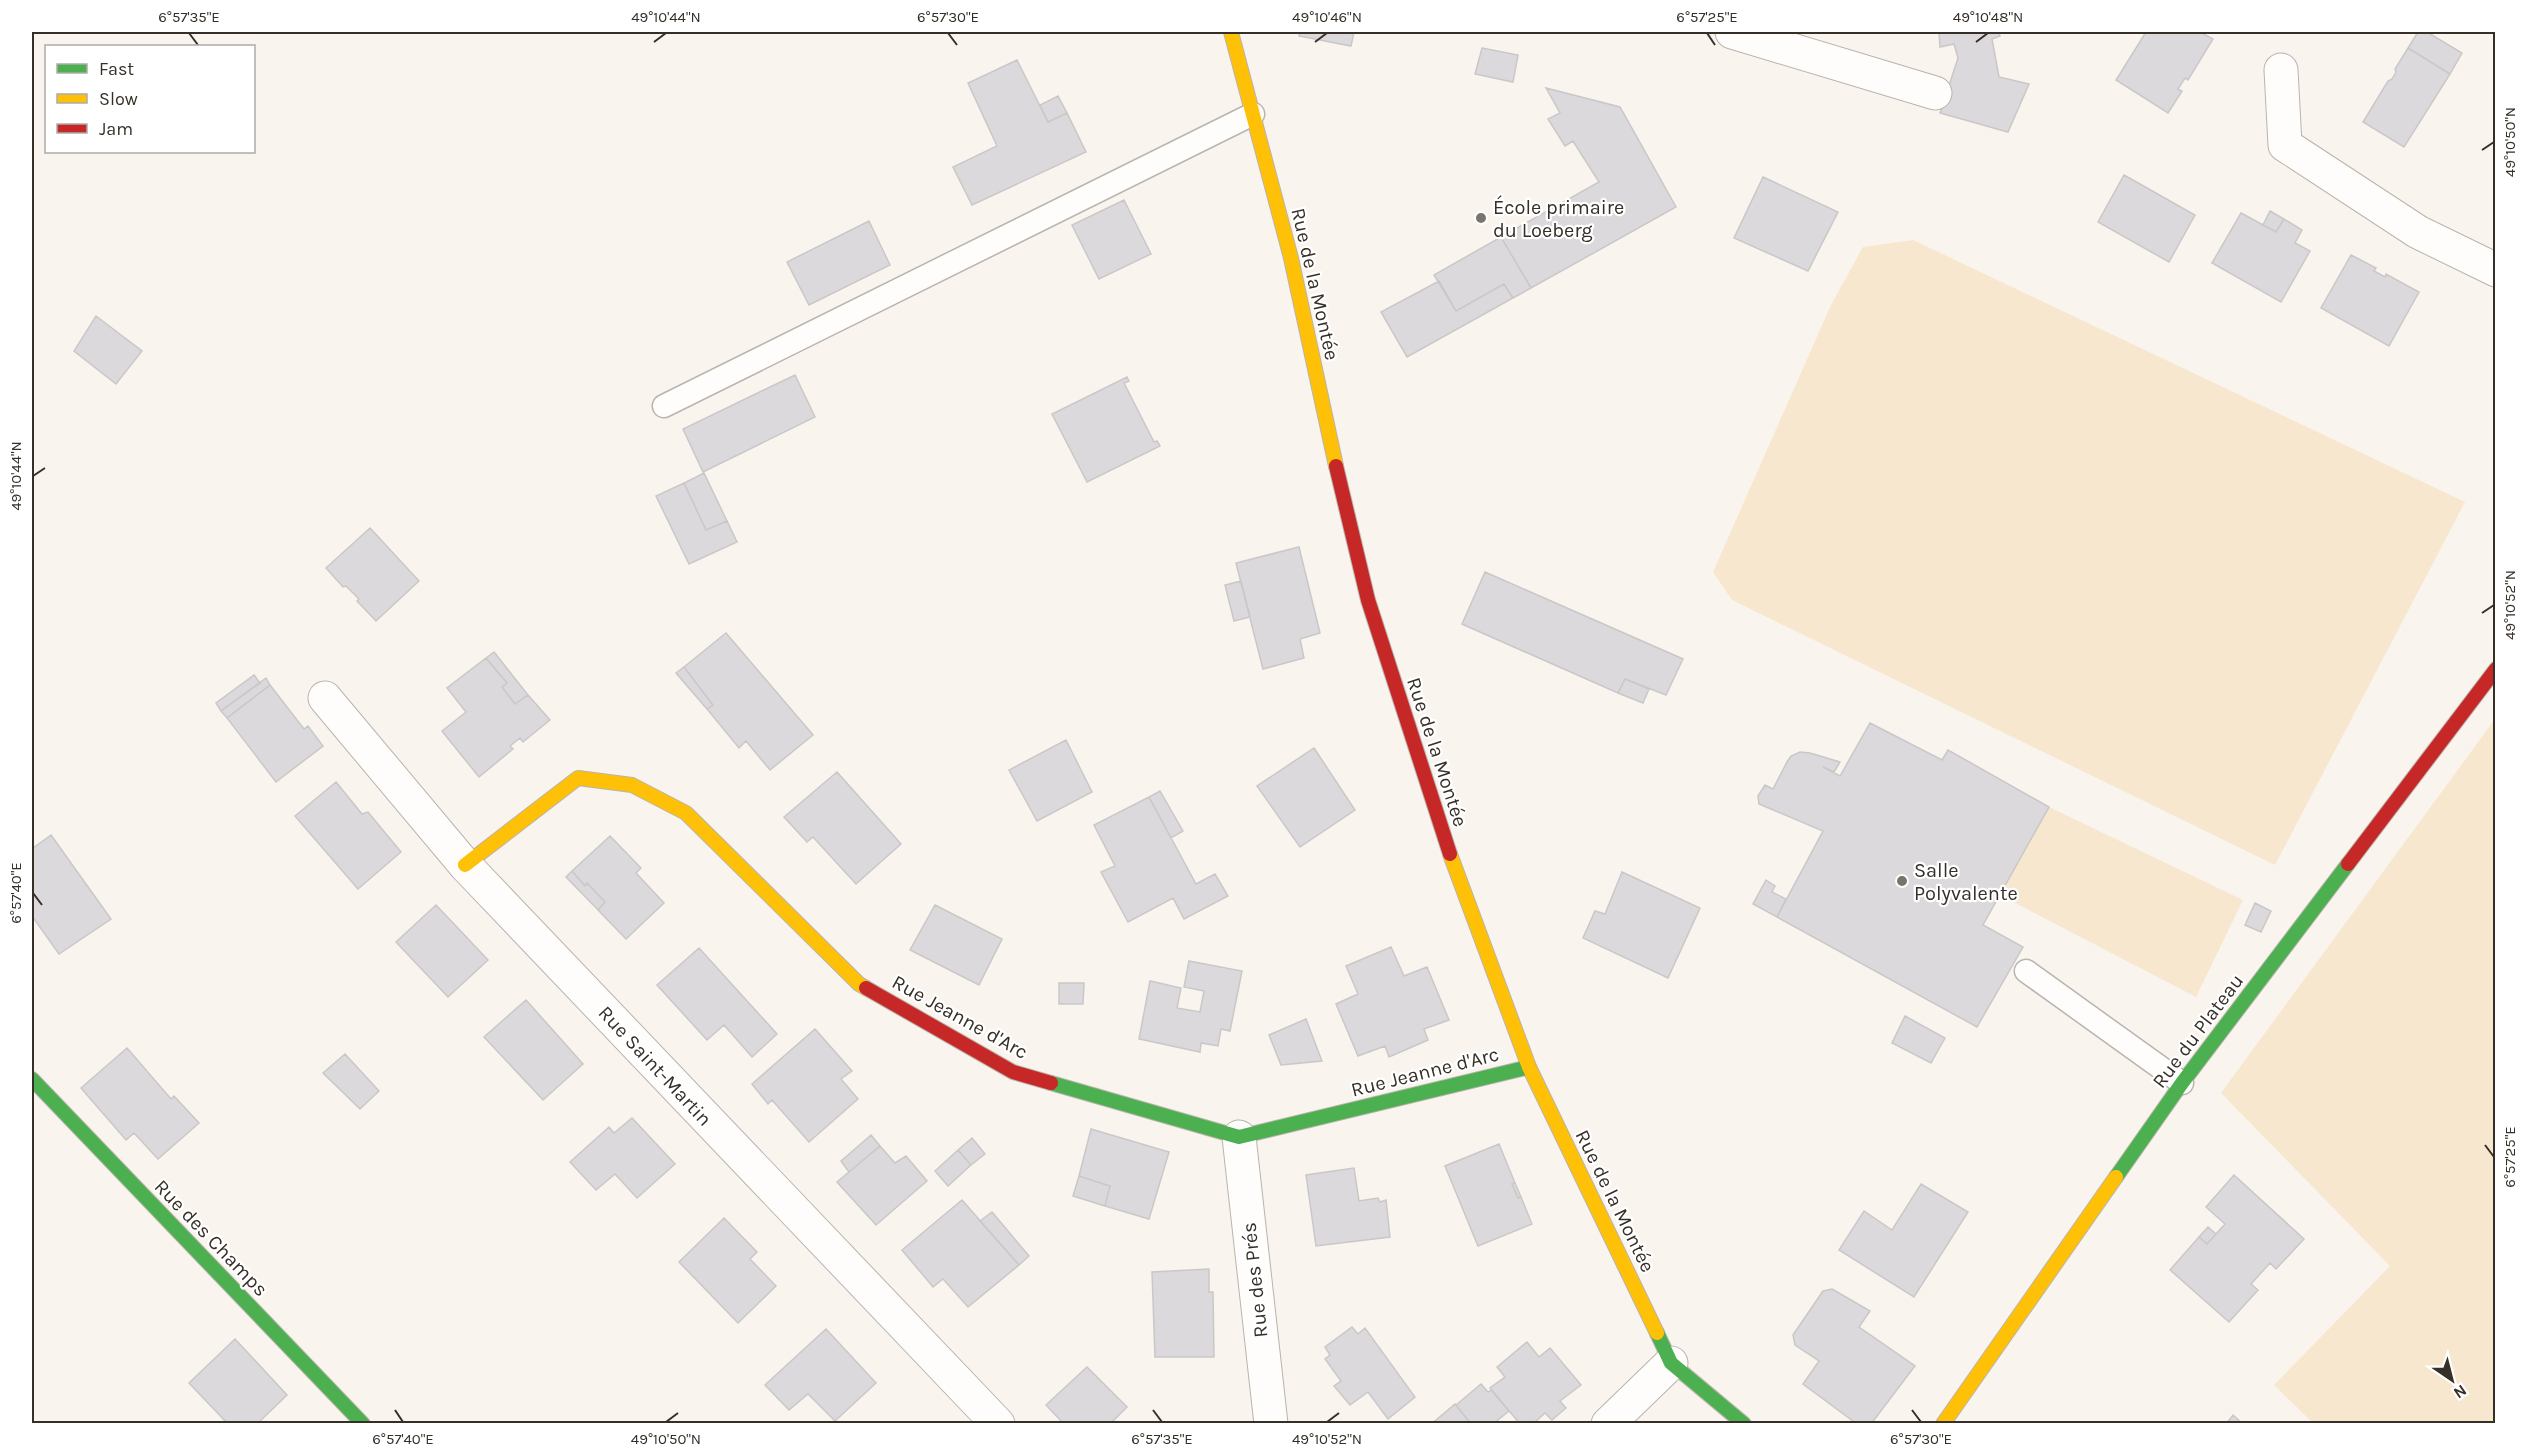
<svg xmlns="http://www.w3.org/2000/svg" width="2527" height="1455" viewBox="0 0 2527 1455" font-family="Karla,sans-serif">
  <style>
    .green { fill: #f8e7cf }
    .building { fill: #dbd9db; stroke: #cac7c9; stroke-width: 1.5 }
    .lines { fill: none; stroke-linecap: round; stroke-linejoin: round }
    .lane-casing { stroke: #b9b4ad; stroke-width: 25 }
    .street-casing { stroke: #b9b4ad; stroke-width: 35 }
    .fast-casing { stroke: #b9b4ad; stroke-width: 16 }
    .slow-casing { stroke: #b9b4ad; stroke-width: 16 }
    .jam-casing { stroke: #b9b4ad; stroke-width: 16 }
    .lane { stroke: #fefdfc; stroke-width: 22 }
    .street { stroke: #fefdfc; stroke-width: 33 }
    .fast { stroke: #4caf50; stroke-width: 14 }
    .slow { stroke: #ffc107; stroke-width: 14 }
    .jam { stroke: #c62828; stroke-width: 14 }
    .ticks { fill: none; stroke: #352f27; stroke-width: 2 }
    .poi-dot { fill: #7a746c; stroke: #fff; stroke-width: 2 }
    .labels { text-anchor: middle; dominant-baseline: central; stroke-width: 4.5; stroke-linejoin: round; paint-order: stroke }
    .poi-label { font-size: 20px; fill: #352f27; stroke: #fff; text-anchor: start }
    .street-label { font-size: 20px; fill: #352f27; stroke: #fff }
    .neatline { fill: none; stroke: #352f27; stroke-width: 2 }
    .ticks-label { font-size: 15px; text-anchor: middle; fill: #352f27 }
  </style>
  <rect width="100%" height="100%" fill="#f9f4ed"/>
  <path class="green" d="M1913,240L2465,502L2275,865L1732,600L1713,572L1831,305L1863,247Z
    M2495,719V1423H2313L2274,1385L2390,1266L2221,1093Z
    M2049,807L2243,900L2196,997L2000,895Z"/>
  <path class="building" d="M1300,32H1354L1351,46L1299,36Z
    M1939,32H1999L2000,36L1992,39L1999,77L2029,84L2008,132L1940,113L1958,58L1954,44L1940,47Z
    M2146,32H2200L2213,39L2188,80L2185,78L2178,89L2182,91L2168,113L2116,80Z
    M2418,32H2427L2462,53L2450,74L2408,48Z
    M1482,48L1518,55L1513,82L1475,74Z
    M2408,48L2450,74L2404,147L2363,122L2388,81L2392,79L2396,72L2395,69Z
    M1017,60L1048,122L1067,113L1086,152L972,205L953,167L997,146L968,83Z
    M1546,88L1620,107L1676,207L1531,288L1501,237L1599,182L1573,141L1565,146L1548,119L1560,113Z
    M1058,96L1067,113L1048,122L1040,105Z
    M2124,175L2195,215L2169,262L2098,222Z
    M1763,177L1838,212L1808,271L1734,238Z
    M1124,200L1151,254L1099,279L1072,225Z
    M2270,211L2284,219L2276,232L2263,225Z
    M2241,213L2276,232L2284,219L2302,230L2295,243L2310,251L2281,302L2212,263Z
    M869,221L890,265L809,305L787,262Z
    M1501,237L1531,288L1513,298L1504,284L1456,311L1434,275Z
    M2351,255L2376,268L2374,271L2385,277L2386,274L2419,292L2389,346L2321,308Z
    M1439,281L1456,311L1504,284L1513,298L1407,357L1381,312Z
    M96,316L142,351L116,384L74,351Z
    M795,375L815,417L703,472L683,429Z
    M1127,377L1129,381L1124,383L1154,442L1157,441L1160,446L1087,482L1052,414Z
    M704,473L727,521L706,530L684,483Z
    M684,483L706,530L727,521L737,542L689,564L656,496Z
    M370,528L419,581L376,621L357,601L359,599L346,586L343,587L326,568Z
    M1299,547L1320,633L1300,639L1304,658L1263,669L1236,563Z
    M1485,572L1683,659L1666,695L1625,679L1618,693L1462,624Z
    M1241,581L1250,617L1234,621L1225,585Z
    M726,633L813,735L770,770L746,741L739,748L707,709L713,705L684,667Z
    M494,652L528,695L515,704L502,687L507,683L486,658Z
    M486,658L507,683L502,687L515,704L528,695L550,720L523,742L520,738L510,746L513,749L479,777L442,731L466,712L447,688Z
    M684,667L713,705L707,709L676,673Z
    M254,675L260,683L221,711L216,703Z
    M266,678L270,685L227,718L221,711Z
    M1625,679L1649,689L1643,703L1618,693Z
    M270,685L304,729L308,726L323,746L276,782L227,718Z
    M1870,723L1942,760L1948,750L2049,807L1983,925L2023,947L1977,1027L1777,917L1823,831L1759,804L1758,796L1765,785L1773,789L1787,762L1791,756L1800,752L1810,753L1840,762L1834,772L1823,767L1840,776Z
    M1066,740L1092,792L1037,821L1009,770Z
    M1314,748L1355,810L1300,847L1257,786Z
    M837,772L901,844L856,884L813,837L807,842L784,817Z
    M336,782L362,814L368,812L401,852L358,889L295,816Z
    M1160,791L1183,831L1171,838L1149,797Z
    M1149,797L1196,884L1215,874L1228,896L1184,919L1173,898L1128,922L1101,872L1115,866L1094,825Z
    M51,835L111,919L59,954L32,916V849Z
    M610,836L641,868L636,873L664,903L626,939L598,910L605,902L587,883L585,886L572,871Z
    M572,871L585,886L587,883L605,902L598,910L566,877Z
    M1622,872L1700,908L1668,978L1583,938L1595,911L1605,914Z
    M1766,880L1775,886L1772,892L1786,899L1777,917L1753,904Z
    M2255,903L2271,911L2261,932L2245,925Z
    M436,905L488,960L448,997L396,942Z
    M935,905L1002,939L979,985L910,950Z
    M1391,947L1404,976L1427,967L1449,1020L1424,1029L1428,1040L1389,1057L1385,1046L1358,1056L1336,1004L1358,994L1346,966Z
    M699,948L777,1034L752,1057L724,1025L707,1040L657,985Z
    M1189,961L1242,971L1230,1031L1221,1029L1218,1046L1201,1043L1200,1052L1139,1039L1150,981L1181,988L1177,1008L1200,1012L1204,991L1184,987Z
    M1059,983H1084L1083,1004H1059Z
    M526,1000L583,1064L543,1100L484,1037Z
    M1905,1016L1945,1038L1931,1063L1892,1043Z
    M1306,1019L1322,1061L1281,1065L1269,1035Z
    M815,1029L852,1071L841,1079L858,1099L809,1142L772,1100L768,1104L752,1084Z
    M127,1048L171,1099L174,1096L199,1123L158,1159L134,1133L126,1140L81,1088Z
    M345,1054L379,1091L360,1109L323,1073Z
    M632,1118L675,1164L637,1198L615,1174L596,1190L570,1162L609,1127L614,1133Z
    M1091,1129L1169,1152L1149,1219L1105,1206L1110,1186L1079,1176Z
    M871,1135L880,1146L849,1172L841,1161Z
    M972,1138L985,1154L971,1165L958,1150Z
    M1499,1144L1515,1183L1512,1184L1518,1198L1521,1197L1532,1224L1478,1246L1445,1166Z
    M880,1146L895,1163L906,1156L927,1181L876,1225L837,1182Z
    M958,1150L971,1165L948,1186L935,1171Z
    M1354,1168L1359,1201L1378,1198L1380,1202L1386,1200L1390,1237L1316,1246L1306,1175Z
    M2234,1175L2304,1239L2276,1269L2270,1263L2251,1284L2258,1290L2229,1322L2170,1270L2199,1237L2207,1244L2225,1224L2206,1207Z
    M1079,1176L1110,1186L1105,1206L1073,1196Z
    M1515,1183L1521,1197L1518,1198L1512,1184Z
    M1921,1184L1968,1212L1914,1297L1839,1250L1864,1211L1892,1230Z
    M962,1200L1019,1265L968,1307L943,1279L933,1287L902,1250Z
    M992,1212L1029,1256L1019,1265L980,1221Z
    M724,1218L757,1252L750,1259L776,1286L738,1323L679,1262Z
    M2208,1227L2216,1234L2207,1244L2199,1237Z
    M1209,1269V1292H1213L1214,1357H1155L1152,1272Z
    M1832,1289L1870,1311L1859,1327L1915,1366L1871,1424H1857L1803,1384L1819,1361L1795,1345L1793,1335L1823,1291Z
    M1352,1327L1358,1334L1365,1328L1415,1397L1388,1419L1368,1392L1350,1405L1334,1386L1341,1381L1325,1359L1330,1355L1325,1347Z
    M826,1329L876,1383L835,1421L808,1394L789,1410L765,1385Z
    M235,1339L287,1395L257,1424H228L189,1383Z
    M1527,1342L1539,1357L1550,1348L1581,1385L1560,1401L1566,1408L1552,1420L1545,1413L1533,1424H1520L1490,1388L1505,1377L1497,1367Z
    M1087,1367L1127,1407L1110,1424H1064L1046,1405Z
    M1481,1384L1488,1392L1491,1390L1509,1411L1493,1424H1471L1456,1405Z
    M1455,1404L1471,1424H1431L1436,1420Z
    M2233,1415L2243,1424H2226Z"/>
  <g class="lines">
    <defs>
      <path id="lane" d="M664,406L1253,114
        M2026,971L2182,1083"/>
      <path id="street" d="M1732,32L1935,93
        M2281,70L2285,145L2418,232L2496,270
        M325,698L465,865L998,1424
        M1239,1137L1271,1424
        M1608,1424L1671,1363"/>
      <path id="fast" d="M32,1079L363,1424
        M1051,1083L1239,1137L1529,1067
        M2116,1177L2182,1083L2348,864
        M1657,1333L1671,1363L1744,1424"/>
      <path id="slow" d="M1231,32L1291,258L1336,466
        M1450,854L1529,1067L1657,1333
        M465,865L578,778L632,785L686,813L859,984L866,988
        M1943,1424L2116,1177"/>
      <path id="jam" d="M1336,466L1368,600L1450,854
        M2348,864L2496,669
        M866,988L1013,1072L1051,1083"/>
    </defs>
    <use href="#lane" class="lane-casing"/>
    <use href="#street" class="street-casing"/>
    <use href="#fast" class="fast-casing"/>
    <use href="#slow" class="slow-casing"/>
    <use href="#jam" class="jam-casing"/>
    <use href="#lane" class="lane"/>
    <use href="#street" class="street"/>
    <use href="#fast" class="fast"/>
    <use href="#slow" class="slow"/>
    <use href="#jam" class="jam"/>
  </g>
  <path class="ticks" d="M189,33L198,45M948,33L957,45M1707,33L1715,45M654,42L666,33M1315,42L1327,33M1976,42L1988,33M2482,150L2494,142M33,476L45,468M2482,613L2494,605M33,893L42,905M2485,1145L2494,1157M395,1410L403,1422M1153,1410L1162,1422M1912,1410L1921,1422M666,1422L678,1413M1327,1422L1339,1413"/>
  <g class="poi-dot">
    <circle cx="1481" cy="218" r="6"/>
    <circle cx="1902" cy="881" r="6"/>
  </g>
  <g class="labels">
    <g class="poi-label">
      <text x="1493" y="207">École primaire<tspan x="1493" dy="23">du Loeberg</tspan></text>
      <text x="1914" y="870">Salle<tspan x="1914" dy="23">Polyvalente</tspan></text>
    </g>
    <g class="street-label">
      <text transform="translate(1315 284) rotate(77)">Rue de la Montée</text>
      <text transform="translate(1437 752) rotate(72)">Rue de la Montée</text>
      <text transform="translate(960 1017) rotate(29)">Rue Jeanne d'Arc</text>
      <text transform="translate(2198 1031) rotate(-53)">Rue du Plateau</text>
      <text transform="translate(655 1066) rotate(47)">Rue Saint-Martin</text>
      <text transform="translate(1425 1072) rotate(-14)">Rue Jeanne d'Arc</text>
      <text transform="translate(1615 1201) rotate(64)">Rue de la Montée</text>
      <text transform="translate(211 1238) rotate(46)">Rue des Champs</text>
      <text transform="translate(1255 1280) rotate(-96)">Rue des Prés</text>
    </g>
  </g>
  <rect width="2527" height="1455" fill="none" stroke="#ffffff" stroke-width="66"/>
  <rect x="45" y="45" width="210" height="108" fill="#ffffff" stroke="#aeaca9" stroke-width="1.5"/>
  <rect x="57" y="64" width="30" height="9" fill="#4caf50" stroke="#aeaca9" stroke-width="1.5"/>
  <text x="99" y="75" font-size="18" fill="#352f27">Fast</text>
  <rect x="57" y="94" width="30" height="9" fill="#ffc107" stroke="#aeaca9" stroke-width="1.5"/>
  <text x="99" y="105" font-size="18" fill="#352f27">Slow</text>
  <rect x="57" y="124" width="30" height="9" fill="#c62828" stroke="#aeaca9" stroke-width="1.5"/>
  <text x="99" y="135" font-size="18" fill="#352f27">Jam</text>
  <g transform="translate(2452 1380) rotate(145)" stroke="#ffffff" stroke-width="4.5" paint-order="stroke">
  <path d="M0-4.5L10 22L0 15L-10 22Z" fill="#352f27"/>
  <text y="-9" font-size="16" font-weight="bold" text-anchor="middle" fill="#352f27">N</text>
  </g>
  <rect x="33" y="33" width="2461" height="1389" class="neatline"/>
  <g class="ticks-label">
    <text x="189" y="22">6°57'35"E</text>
    <text x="666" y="22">49°10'44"N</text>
    <text x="948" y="22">6°57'30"E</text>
    <text x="1327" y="22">49°10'46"N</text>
    <text x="1707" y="22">6°57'25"E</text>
    <text x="1988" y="22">49°10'48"N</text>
    <text transform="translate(2510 142) rotate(-90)" y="5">49°10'50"N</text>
    <text transform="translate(16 476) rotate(-90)" y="5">49°10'44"N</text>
    <text transform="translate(2510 605) rotate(-90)" y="5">49°10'52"N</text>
    <text transform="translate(16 893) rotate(-90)" y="5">6°57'40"E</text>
    <text transform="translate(2510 1157) rotate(-90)" y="5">6°57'25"E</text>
    <text x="403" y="1444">6°57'40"E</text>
    <text x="666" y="1444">49°10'50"N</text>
    <text x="1162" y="1444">6°57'35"E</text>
    <text x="1327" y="1444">49°10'52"N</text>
    <text x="1921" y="1444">6°57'30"E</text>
  </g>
</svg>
